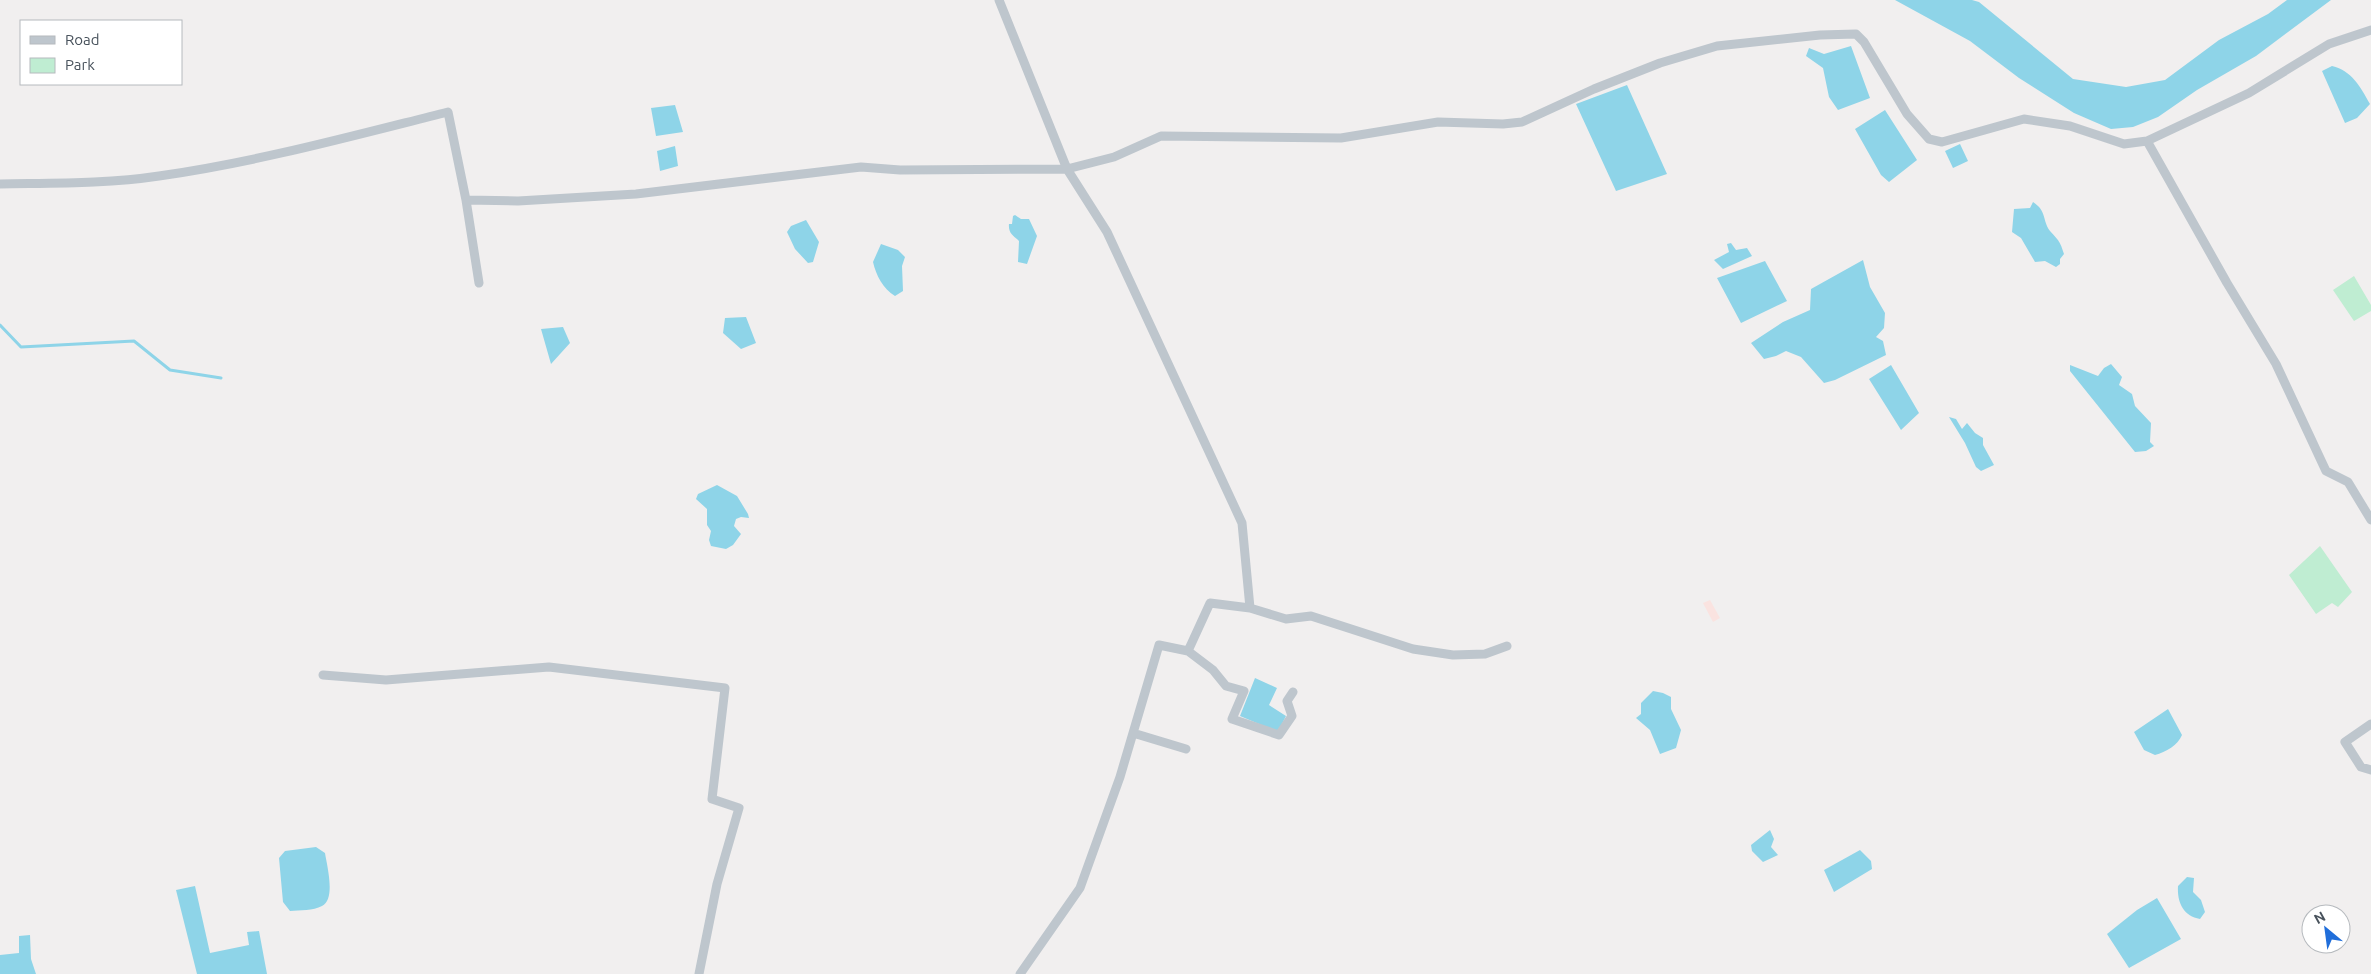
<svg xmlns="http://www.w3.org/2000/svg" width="2371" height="974" viewBox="0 0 2371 974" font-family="Ubuntu,sans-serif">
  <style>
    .medical { fill: #fae3e0 }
    .green { fill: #bfedd2 }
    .water { fill: #8ed4e8 }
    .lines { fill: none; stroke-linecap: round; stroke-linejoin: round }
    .stream { stroke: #8ed4e8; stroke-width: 3 }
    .minor { stroke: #bec6cd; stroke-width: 9 }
  </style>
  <rect width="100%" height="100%" fill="#f1efef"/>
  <path class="medical" d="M1710,600L1720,618L1713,622L1703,603Z"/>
  <path class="green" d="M2354,276L2371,305V311L2354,321L2333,290Z
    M2320,546L2352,592L2338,607L2332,603L2316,614L2289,575Z"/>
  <path class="water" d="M1895,0H1972L1979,2L2073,79L2126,87L2165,80L2219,40L2268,14L2287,0H2331L2256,56L2197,90L2158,117L2133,127L2111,129L2074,113L2019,78L1970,41Z
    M1851,46L1870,98L1838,110L1829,97L1823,68L1806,56L1809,48L1824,54Z
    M2332,66C2352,71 2360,86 2370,104L2357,118L2345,123L2322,71Z
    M1627,85L1667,174L1616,191L1576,104Z
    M675,105L683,132L656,136L651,108Z
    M1885,110L1917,160L1889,182L1881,175L1855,129Z
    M1960,144L1968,161L1953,168L1945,151Z
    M675,146L678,166L660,171L657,151Z
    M2033,202C2047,211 2042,220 2050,231C2059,241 2060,241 2064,254L2060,259V264L2056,267L2045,261L2035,262L2021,238L2012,232L2014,209L2030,208Z
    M1015,215L1021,219H1029L1037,236L1027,264L1018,262L1019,241C1014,236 1008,234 1009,224H1012L1013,216Z
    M806,220L819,242L813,262L808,263L795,249L787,232L791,226Z
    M1731,243L1736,250L1747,248L1752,256L1723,269L1714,260L1729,252L1727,244Z
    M881,244L898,250L905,257L902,266L903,291L895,296C883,289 876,275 873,262Z
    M1863,260L1870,287L1885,313L1884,328L1876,337L1883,341L1886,355L1835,380L1824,383L1801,357L1786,351L1776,356L1764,359L1751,343L1783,322L1810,310L1811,289Z
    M1765,261L1787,301L1741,323L1717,278Z
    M746,317L756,343L741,349L723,333L725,318Z
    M563,327L570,343L551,364L541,329Z
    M2111,364L2122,377L2119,385L2132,394L2135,406L2151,423L2150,442L2154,446L2146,451L2135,452L2070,371V365L2098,376L2104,368Z
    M1891,365L1919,413L1901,430L1869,379Z
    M1949,417L1956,419L1962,429L1967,423L1975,433L1983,438V445L1994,465L1981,471L1976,467L1965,443Z
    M717,485L737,496L748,514L749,518L741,517L736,519L734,526L741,534L733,545L726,549L711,546L709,540L711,531L707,525V509L696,499L698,494Z
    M1255,678L1277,688L1269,705L1286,716L1278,732L1240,716Z
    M1653,691L1663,693L1671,697V709L1681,730L1676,748L1660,754L1650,730L1636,718L1641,714V703Z
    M2168,709L2182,735C2178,745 2166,752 2155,755L2144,750L2134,732Z
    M1770,830L1774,839L1771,847L1778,855L1763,862L1752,851L1751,845Z
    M316,847L325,853C327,866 336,899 322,906C313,911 300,910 290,911L283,902L279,858L285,851Z
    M1860,850L1871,861L1872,869L1834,892L1824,870Z
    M2187,877L2194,878L2193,892L2201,900L2205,912L2200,919C2183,916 2177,902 2178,886Z
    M195,886L210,953L249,945L247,932L259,931L267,974H197L176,890Z
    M2157,898L2181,939L2129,968L2107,934L2137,910Z
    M30,935L31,959L36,974H0V955L19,953V936Z"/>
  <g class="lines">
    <path class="stream" d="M0,325L21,347L134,341L170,370L221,378"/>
    <path class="minor" d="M999,0L1067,169L1114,157L1161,136L1341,138L1438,122L1503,124L1522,122L1594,89L1660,63L1717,46L1820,35L1856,34L1864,42L1907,114L1929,139L1942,142L2024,119L2070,126L2124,144L2147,141
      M2371,30L2329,44L2249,93L2147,141L2227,283L2276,364L2326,471L2348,482L2371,520
      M0,184C53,183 106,184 159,176C257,162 352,136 448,112L466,200L518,201L636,194L861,167L900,170L1067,169L1107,232L1242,523L1250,608L1210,603L1188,651L1159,645L1120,777L1080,888L1020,974
      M466,200L479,283
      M1250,608L1286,619L1311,616L1413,649L1453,655L1485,654L1507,646
      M1188,651L1213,670L1226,686L1244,691L1232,719L1279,735L1292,716L1287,701L1293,692
      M323,675L386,680L549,667L725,688L712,799L739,808L717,884L699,974
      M2371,724L2345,742L2361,767L2371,770
      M1133,733L1186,749"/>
  </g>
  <rect x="20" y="20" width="162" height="65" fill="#ffffff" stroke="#b6babe"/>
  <rect x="30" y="36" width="25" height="8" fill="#bec6cd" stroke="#b6babe"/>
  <text x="65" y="45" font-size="15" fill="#48525c">Road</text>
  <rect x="30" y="58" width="25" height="15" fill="#bfedd2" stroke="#b6babe"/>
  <text x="65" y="70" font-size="15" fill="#48525c">Park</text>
  <g transform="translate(2326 929) rotate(331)"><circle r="24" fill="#ffffff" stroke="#b6babe"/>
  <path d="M0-4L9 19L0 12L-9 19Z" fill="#206eda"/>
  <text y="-8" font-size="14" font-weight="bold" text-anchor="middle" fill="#48525c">N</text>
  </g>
</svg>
